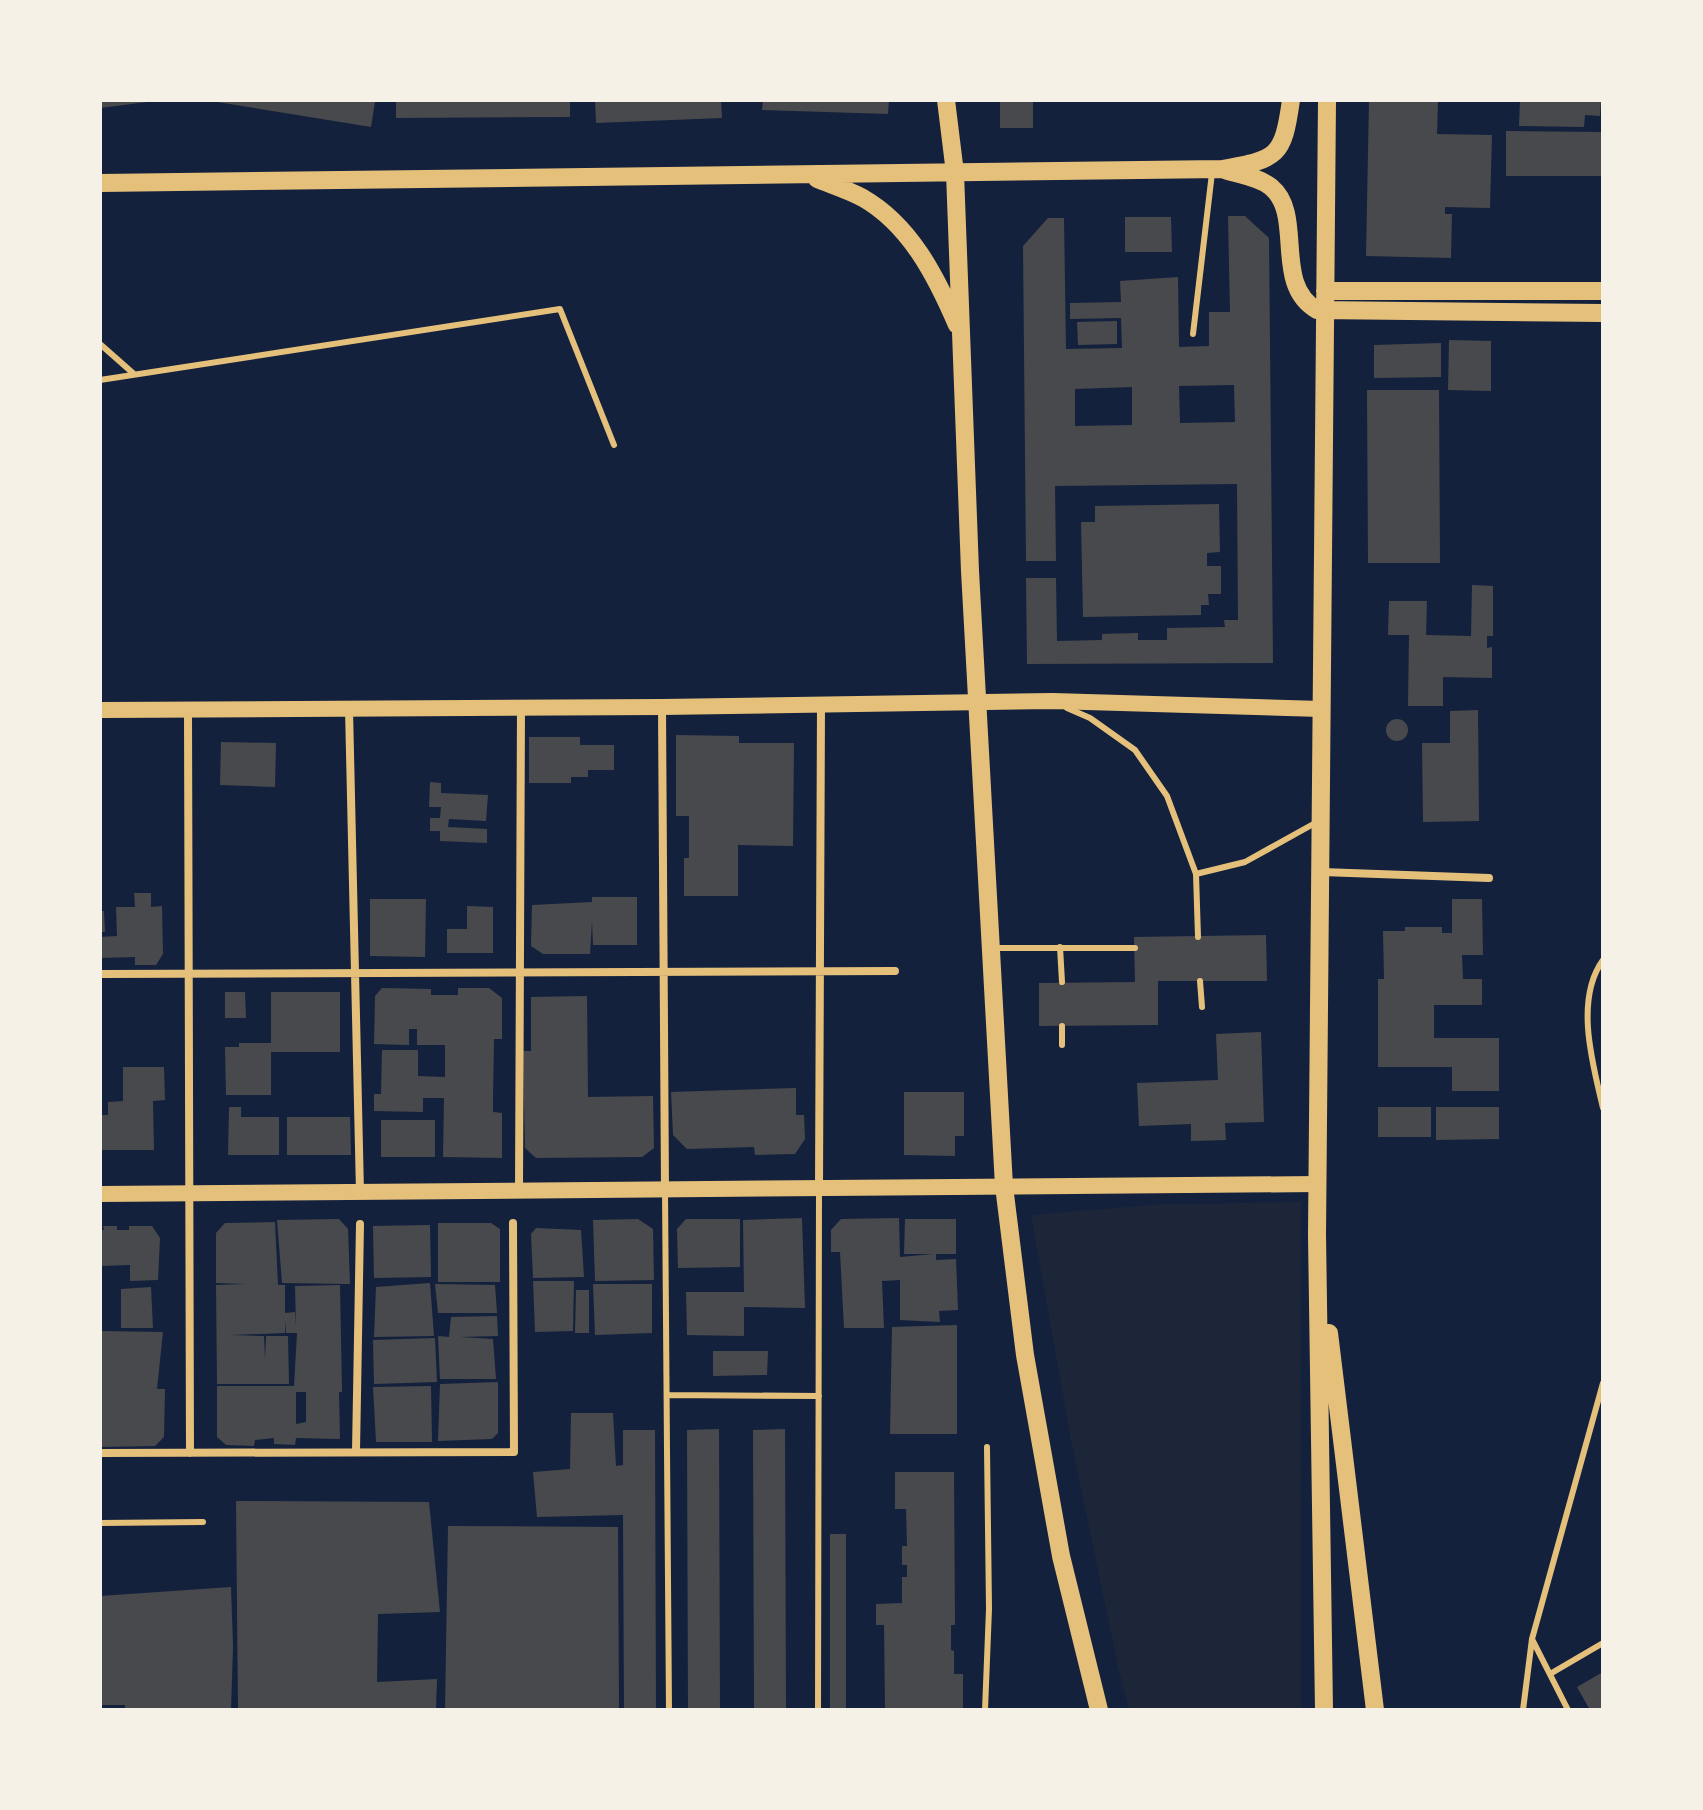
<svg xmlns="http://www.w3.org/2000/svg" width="1703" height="1810" viewBox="0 0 1703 1810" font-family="Poppins,sans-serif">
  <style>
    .green { fill: #1d2539 }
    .building { fill: #48494c; fill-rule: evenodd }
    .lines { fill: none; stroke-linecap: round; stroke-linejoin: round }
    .service { stroke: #e5c07b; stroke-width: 6 }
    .minor { stroke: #e5c07b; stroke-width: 8 }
    .secondary { stroke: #e5c07b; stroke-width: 16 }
    .primary { stroke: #e5c07b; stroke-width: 18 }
  </style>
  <rect width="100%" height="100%" fill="#14213d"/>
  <path class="green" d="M1301,1202V1710H1129L1118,1667L1071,1440L1031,1215L1163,1204Z"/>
  <path class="building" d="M100,100H147V102L100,108Z
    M205,100H364L375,102L371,127Z
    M396,100H570V117L396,118Z
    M595,100H721L722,118L596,123Z
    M763,100H889L888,114L762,110Z
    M1000,100H1033V128H1000Z
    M1369,100H1438L1437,134L1492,135L1490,208L1445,207V214H1452L1451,258L1366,256Z
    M1520,100H1601L1600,116L1585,115L1584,127L1519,126Z
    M1506,131L1603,132V176H1506Z
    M1228,216H1245L1269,238L1273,663L1027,664L1026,578H1056L1057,641L1102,640V634L1138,633V640H1167V628L1225,627L1224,620H1238L1237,484L1055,486L1056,561H1026L1023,246L1048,218H1064L1066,349L1122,348L1121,318L1070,319V303L1121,302L1120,281L1178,277L1179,347L1209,346V312H1230ZM1234,385L1235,422L1180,423L1179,386ZM1132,387V425L1075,426V389Z
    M1125,217H1171L1172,252H1125Z
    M1117,321V344L1078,345L1077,322Z
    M1449,340L1491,341V391L1448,390Z
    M1441,343V377L1374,378V345Z
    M1367,390H1439L1440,563H1368Z
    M1219,504L1220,552L1207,553V566H1221V594H1208L1209,605H1201V615L1083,617L1081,522H1095V506Z
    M1472,585L1493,586V636H1487V648L1492,647V678L1443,677V706H1408L1409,635H1388L1389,601H1427L1426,635L1471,636Z
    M1478,710L1479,821L1423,822L1422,743H1450V711Z
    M1386 730a11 11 0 1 1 22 0a11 11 0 1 1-22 0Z
    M676,735L739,736V743H794L793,846L738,845V896H684V858H689V816H676Z
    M529,737H580V745H614V770H588V777H571V783H529Z
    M221,742L276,743L275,787L220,785Z
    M430,782L441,783V793L488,795L486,821L449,819L448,827L487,829V843L440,841V831H430V818H440L441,807H429Z
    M134,893H151V907L162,906L163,954L156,965H135V957L100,958V937L117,936L116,907H135Z
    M592,897H637V945H593L592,921L590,954H543L531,946L532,905L592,902Z
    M370,899H426L425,957L370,956Z
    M1452,899H1482L1483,955H1462L1463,979H1482V1005H1434V1038H1499V1091H1452V1067H1378V979H1384L1383,931H1405V927H1442V933H1452Z
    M467,906L493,907V953H447V929H467Z
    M100,911H104L105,932H100Z
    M1266,935L1267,981H1158V1025L1039,1026V983L1135,982L1134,937Z
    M382,988L431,989V995H458V988H489L502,998V1039H494L493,1099V1112L502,1113V1158L443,1157L444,1098H423V1112L374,1111V1094H381L382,1050H418V1076L445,1077V1045H417V1029H409V1045L374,1044L375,996Z
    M225,992H245L246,1018H225Z
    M271,992H340V1052H271V1095H226L225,1047H239V1043H271Z
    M587,996L588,1097L653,1096L654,1148L642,1157L536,1158L525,1148L523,1051H531V997Z
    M1261,1032L1264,1122L1225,1123L1226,1140L1191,1141V1124L1139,1126L1137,1083L1218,1080L1216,1034Z
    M123,1067H164L165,1100L153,1101L154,1150H100V1115H108V1102L123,1101Z
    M796,1088V1115H804L805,1139L795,1154L755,1155L754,1147L687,1149L673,1135L671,1092Z
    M904,1092H964V1136H955V1156L904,1155Z
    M229,1107H241V1117H279V1155H228Z
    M1378,1107H1431V1137H1378Z
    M1436,1107H1499V1139L1436,1140Z
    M287,1117H350L351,1155H287Z
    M381,1120H435V1157H381Z
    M802,1218L805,1308L744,1307V1336L687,1335L686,1292H744L743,1220Z
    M899,1218L900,1257L933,1254H904L905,1219H956V1254H936V1260L956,1259L958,1310L939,1311L940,1322L900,1320V1280L882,1281L884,1328H844L840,1252H831V1230L841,1219Z
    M339,1219L348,1229L350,1284L282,1283L277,1220Z
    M638,1219L653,1229L654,1280L595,1281L593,1220Z
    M686,1219H740V1267L678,1268L677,1229Z
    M275,1222L278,1285H285V1313L295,1312L296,1327L295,1286L340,1285L342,1392H339L340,1439L296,1438L295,1445L274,1444V1438L255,1440L254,1446L226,1445L217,1437V1386H294L297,1333H286L285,1320V1333L231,1335L264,1336L265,1359L266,1336H288L289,1384H217L216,1285L245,1284L216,1283V1233L225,1223ZM296,1392H306V1422L296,1424Z
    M438,1223H491L500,1229V1282H438Z
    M430,1225L431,1277L374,1278L373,1226Z
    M103,1226H117V1230H129V1226H152L160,1238L158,1280L130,1281V1265L101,1266L100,1230H104Z
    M536,1228L581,1230L584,1277L533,1278L531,1234Z
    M533,1281H574L573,1331L535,1332Z
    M430,1283L434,1336L374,1337L376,1287Z
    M435,1284L495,1285L497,1313H438Z
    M593,1284H652V1333L595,1335Z
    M151,1287L153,1328H121V1289Z
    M576,1290H589V1333H575Z
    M497,1316L498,1336L460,1337L493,1339L496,1379H440L438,1336L449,1337L451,1317Z
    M957,1325V1434H890L892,1327Z
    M100,1331L163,1332L157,1389H165L164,1437L155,1446L100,1447Z
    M435,1338L437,1382L374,1384L373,1340Z
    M713,1351H768L767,1375L713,1376Z
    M498,1382V1433L492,1439L438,1441L440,1384Z
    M431,1386L432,1442H376L373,1387Z
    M571,1413H613L616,1466L623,1465V1430H655L656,1710H624L623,1515L537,1517L533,1472L570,1469Z
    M719,1429L720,1710H688L687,1430Z
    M785,1429L786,1710H754L753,1430Z
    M895,1472H954L955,1625H951V1650L954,1651V1674H963V1710H885L884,1625H876V1604L902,1603V1577H907V1565H902V1546H907L906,1509H895Z
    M236,1501L429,1502L440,1612L378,1614L377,1682L437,1679L436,1710H238Z
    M448,1526L618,1527L619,1710H445Z
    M830,1534H846V1710H830Z
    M231,1587L233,1647L231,1710H125V1705H100V1596Z
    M1603,1672V1710H1590L1577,1687Z"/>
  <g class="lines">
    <path class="service" d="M1193,334L1212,173
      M100,344L134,374
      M100,380L560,309L614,445
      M1067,708L1090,718L1135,750L1167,796L1196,874L1198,937
      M1196,874L1245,862L1317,822
      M1060,947L1062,982
      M994,948H1135
      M1603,960C1574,1000 1593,1065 1603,1108
      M1200,981L1202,1007
      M1062,1045V1026
      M665,1190L669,1710
      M667,1395L819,1396
      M100,1523L203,1522
      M1532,1639L1568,1710
      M1550,1674L1603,1643
      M818,1710L819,1190
      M985,1710L989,1609L987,1447
      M1523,1710L1532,1639L1603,1383"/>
    <path class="minor" d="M662,707L665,1189
      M349,709L360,1192
      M188,710L190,1453
      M1322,872L1489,878
      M100,974L895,971
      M819,1188L821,705
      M519,1190L521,707
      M356,1451L360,1224
      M100,1453L514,1452L513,1223"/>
    <path class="secondary" d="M100,710L662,707L1053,701L1321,709
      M100,1194L1317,1184"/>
    <path class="primary" d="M946,100L955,173L970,571L1004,1186L1025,1355L1061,1556L1099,1710
      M1225,170C1239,175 1259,177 1271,187C1305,215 1272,284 1317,310L1603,313
      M817,179C832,185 848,190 863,198C910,225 936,276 957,325
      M100,183L1222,169C1278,159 1283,157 1291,100
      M1325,291H1603
      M1329,1333L1375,1710
      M1324,1710L1317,1235L1327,100"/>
  </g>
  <rect width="1703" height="1810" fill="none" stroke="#f6f1e7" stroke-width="204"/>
</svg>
